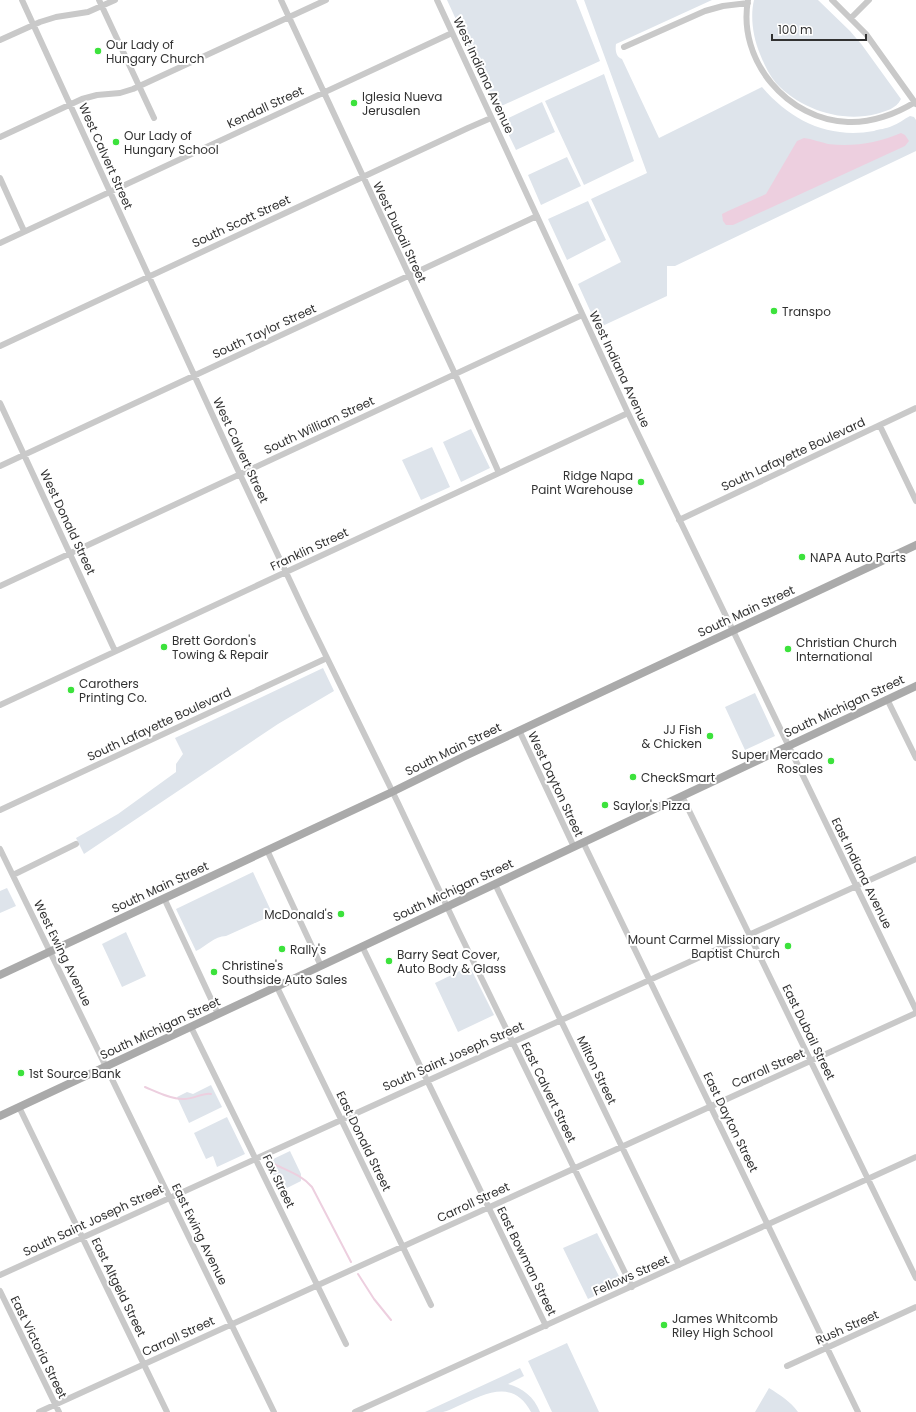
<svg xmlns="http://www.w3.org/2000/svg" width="916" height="1412" viewBox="0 0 916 1412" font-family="Poppins,sans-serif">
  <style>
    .green { fill: #dee4eb }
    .water { fill: #edcfdf }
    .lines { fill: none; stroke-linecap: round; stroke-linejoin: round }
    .stream { stroke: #edcfdf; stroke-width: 2 }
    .minor { stroke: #c9c9c9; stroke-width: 6 }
    .major { stroke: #aaa; stroke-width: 8 }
    .poi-dot { fill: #3ce23c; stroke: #fff; stroke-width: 1.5 }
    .labels { text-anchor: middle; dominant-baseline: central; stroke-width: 4; stroke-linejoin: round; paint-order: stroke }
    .poi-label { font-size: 12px; fill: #323232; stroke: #fff; text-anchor: start }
    .street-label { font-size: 12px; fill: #323232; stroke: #fff }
  </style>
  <rect width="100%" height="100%" fill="#fff"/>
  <path class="green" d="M447,0H576L600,61L497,108Z
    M584,0H712L616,44C615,50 616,57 622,59L659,138L762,87C791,121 829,139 874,131C879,129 886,129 892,126C898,124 904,119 910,116L914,117L916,120V151L675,266H667V296L598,328L578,284L621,262L591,199L647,173Z
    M754,0H818L850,31L862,45L901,99C896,109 886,111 876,114C841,123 800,109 776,83C769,75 764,64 760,54C753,37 750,17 754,0Z
    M604,74L634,161L584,185L545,101Z
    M542,102L555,132L516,150L502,121Z
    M567,157L581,186L541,205L528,175Z
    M588,201L606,240L567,260L548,219Z
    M471,429L490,468L461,482L443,442Z
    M432,447L450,487L421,500L402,460Z
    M323,668L334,691L278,724L84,854L76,838L118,814L176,772V764L183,754L175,738Z
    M755,693L775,736L745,750L725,707Z
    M253,872L273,915L226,936C214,936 207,946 196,951L176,909Z
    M7,888L16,906L0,913V891Z
    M126,932L146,976L122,987L102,944Z
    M468,967H470L494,1015L458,1032L435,983Z
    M211,1085L222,1107L189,1123L177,1097L187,1092L193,1094Z
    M227,1117L245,1154L217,1167L213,1156L206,1159L194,1133Z
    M290,1151L301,1174V1181L281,1191L267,1162Z
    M597,1233L622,1282L621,1284L588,1299L563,1248Z
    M567,1343L599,1412H552L528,1361Z
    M520,1368L524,1376L508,1384C523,1388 534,1397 540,1412H531C513,1378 485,1394 458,1406C453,1408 448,1411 443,1412C438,1412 431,1412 425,1412Z
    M769,1388C780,1395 790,1401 798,1412H755Z"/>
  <path class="water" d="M901,133L905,135L909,141L905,146L733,225H726L723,221L722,214L728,211L766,194L797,141L804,138C812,139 820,142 828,144C854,147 877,143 901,133Z"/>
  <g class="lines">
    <path class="stream" d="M145,1087C157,1092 170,1099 183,1099C191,1100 204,1092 211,1094
      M274,1164C288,1171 302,1175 312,1187L351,1262
      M358,1274L374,1299L391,1320"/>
    <path class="minor" d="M22,0L229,451L307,617L398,803L459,932L632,1287
      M99,0L154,118
      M281,0L455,374L499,473
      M437,0L628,413L916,1010
      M748,0C737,61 788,120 848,122C871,123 896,114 915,102
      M832,0L866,34L916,104
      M851,18L869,0
      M0,40L40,22L56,17L88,12L115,0
      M624,47L705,11L723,6L748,3
      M0,137L82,99L97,95L120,93L133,89L326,0
      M0,178L24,231
      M0,243L452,33
      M0,346L468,128L491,118
      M0,403L115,651
      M880,426L916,501
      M0,466L537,216
      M679,520L916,408
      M0,586L582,315
      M887,699L916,758
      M0,705L628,413
      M519,730L574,847
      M682,796L916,1278
      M0,810L327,658
      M583,842L858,1412
      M0,849L274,1412
      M267,850L321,966
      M13,875L76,844
      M495,884L679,1265
      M164,898L218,1014
      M362,946L546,1326
      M277,987L431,1305
      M191,1027L346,1344
      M19,1107L167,1412
      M0,1275L916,859
      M0,1291L59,1412
      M787,1366L916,1307
      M39,1412L916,1013
      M355,1412L916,1157"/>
    <path class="major" d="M0,975L392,792L463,757L916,545
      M0,1116L308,972L916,686"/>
  </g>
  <g class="poi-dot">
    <circle cx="98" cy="51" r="4"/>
    <circle cx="354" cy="103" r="4"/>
    <circle cx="116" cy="142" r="4"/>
    <circle cx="774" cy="311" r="4"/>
    <circle cx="641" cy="482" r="4"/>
    <circle cx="802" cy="557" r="4"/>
    <circle cx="164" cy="647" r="4"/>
    <circle cx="788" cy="649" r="4"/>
    <circle cx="71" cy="690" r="4"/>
    <circle cx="710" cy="736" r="4"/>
    <circle cx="831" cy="761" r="4"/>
    <circle cx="633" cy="777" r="4"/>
    <circle cx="605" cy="805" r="4"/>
    <circle cx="341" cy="914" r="4"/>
    <circle cx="788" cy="946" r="4"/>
    <circle cx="282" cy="949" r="4"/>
    <circle cx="389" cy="961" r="4"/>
    <circle cx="214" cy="972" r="4"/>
    <circle cx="21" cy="1073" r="4"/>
    <circle cx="664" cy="1325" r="4"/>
  </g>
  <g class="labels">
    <g class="poi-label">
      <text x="106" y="44">Our Lady of<tspan x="106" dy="14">Hungary Church</tspan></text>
      <text x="362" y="96">Iglesia Nueva<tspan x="362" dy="14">Jerusalen</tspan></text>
      <text x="124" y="135">Our Lady of<tspan x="124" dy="14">Hungary School</tspan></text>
      <text x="782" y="311">Transpo</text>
      <text x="633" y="475" text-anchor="end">Ridge Napa<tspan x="633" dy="14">Paint Warehouse</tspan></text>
      <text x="810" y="557">NAPA Auto Parts</text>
      <text x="172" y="640">Brett Gordon's<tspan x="172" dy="14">Towing &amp; Repair</tspan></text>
      <text x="796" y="642">Christian Church<tspan x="796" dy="14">International</tspan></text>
      <text x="79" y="683">Carothers<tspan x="79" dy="14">Printing Co.</tspan></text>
      <text x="702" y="729" text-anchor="end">JJ Fish<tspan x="702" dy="14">&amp; Chicken</tspan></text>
      <text x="823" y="754" text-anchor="end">Super Mercado<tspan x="823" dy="14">Rosales</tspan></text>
      <text x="641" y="777">CheckSmart</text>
      <text x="613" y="805">Saylor's Pizza</text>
      <text x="333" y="914" text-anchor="end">McDonald's</text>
      <text x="780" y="939" text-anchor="end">Mount Carmel Missionary<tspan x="780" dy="14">Baptist Church</tspan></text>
      <text x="290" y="949">Rally's</text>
      <text x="397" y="954">Barry Seat Cover,<tspan x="397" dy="14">Auto Body &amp; Glass</tspan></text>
      <text x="222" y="965">Christine's<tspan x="222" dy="14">Southside Auto Sales</tspan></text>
      <text x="29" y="1073">1st Source Bank</text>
      <text x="672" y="1318">James Whitcomb<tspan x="672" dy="14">Riley High School</tspan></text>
    </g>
    <g class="street-label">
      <text transform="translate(484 75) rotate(65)">West Indiana Avenue</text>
      <text transform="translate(265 107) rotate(-25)">Kendall Street</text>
      <text transform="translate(106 156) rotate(66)">West Calvert Street</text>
      <text transform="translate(241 221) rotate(-25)">South Scott Street</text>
      <text transform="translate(400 232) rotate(65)">West Dubail Street</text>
      <text transform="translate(264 331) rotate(-25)">South Taylor Street</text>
      <text transform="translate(620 369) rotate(65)">West Indiana Avenue</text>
      <text transform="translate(319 425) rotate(-25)">South William Street</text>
      <text transform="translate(241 450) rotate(65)">West Calvert Street</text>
      <text transform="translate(793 454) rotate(-25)">South Lafayette Boulevard</text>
      <text transform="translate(68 522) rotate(65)">West Donald Street</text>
      <text transform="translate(309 549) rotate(-25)">Franklin Street</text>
      <text transform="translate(746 611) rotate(-25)">South Main Street</text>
      <text transform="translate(844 706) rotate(-25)">South Michigan Street</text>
      <text transform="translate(159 724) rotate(-25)">South Lafayette Boulevard</text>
      <text transform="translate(453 749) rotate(-26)">South Main Street</text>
      <text transform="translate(556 784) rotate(65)">West Dayton Street</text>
      <text transform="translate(862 873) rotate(64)">East Indiana Avenue</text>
      <text transform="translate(160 887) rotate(-25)">South Main Street</text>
      <text transform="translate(453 890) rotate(-25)">South Michigan Street</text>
      <text transform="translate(63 953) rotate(64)">West Ewing Avenue</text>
      <text transform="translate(160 1028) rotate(-25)">South Michigan Street</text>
      <text transform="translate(809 1032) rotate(64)">East Dubail Street</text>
      <text transform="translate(453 1056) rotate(-24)">South Saint Joseph Street</text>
      <text transform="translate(768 1068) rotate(-24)">Carroll Street</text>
      <text transform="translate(597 1070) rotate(64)">Milton Street</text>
      <text transform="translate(549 1092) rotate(64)">East Calvert Street</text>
      <text transform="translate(731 1122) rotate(64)">East Dayton Street</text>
      <text transform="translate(364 1141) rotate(64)">East Donald Street</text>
      <text transform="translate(279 1181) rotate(64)">Fox Street</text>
      <text transform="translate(473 1202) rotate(-25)">Carroll Street</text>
      <text transform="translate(93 1220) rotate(-25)">South Saint Joseph Street</text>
      <text transform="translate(200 1234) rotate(64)">East Ewing Avenue</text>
      <text transform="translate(527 1261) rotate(64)">East Bowman Street</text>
      <text transform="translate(631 1275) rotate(-24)">Fellows Street</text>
      <text transform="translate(119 1287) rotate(64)">East Altgeld Street</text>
      <text transform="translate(847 1327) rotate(-24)">Rush Street</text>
      <text transform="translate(178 1336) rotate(-25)">Carroll Street</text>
      <text transform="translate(39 1347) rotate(64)">East Victoria Street</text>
    </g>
  </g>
  <path d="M772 34v6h94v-6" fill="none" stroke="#323232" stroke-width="2"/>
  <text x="778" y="34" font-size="12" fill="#323232" stroke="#ffffff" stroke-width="3" paint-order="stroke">100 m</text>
</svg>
